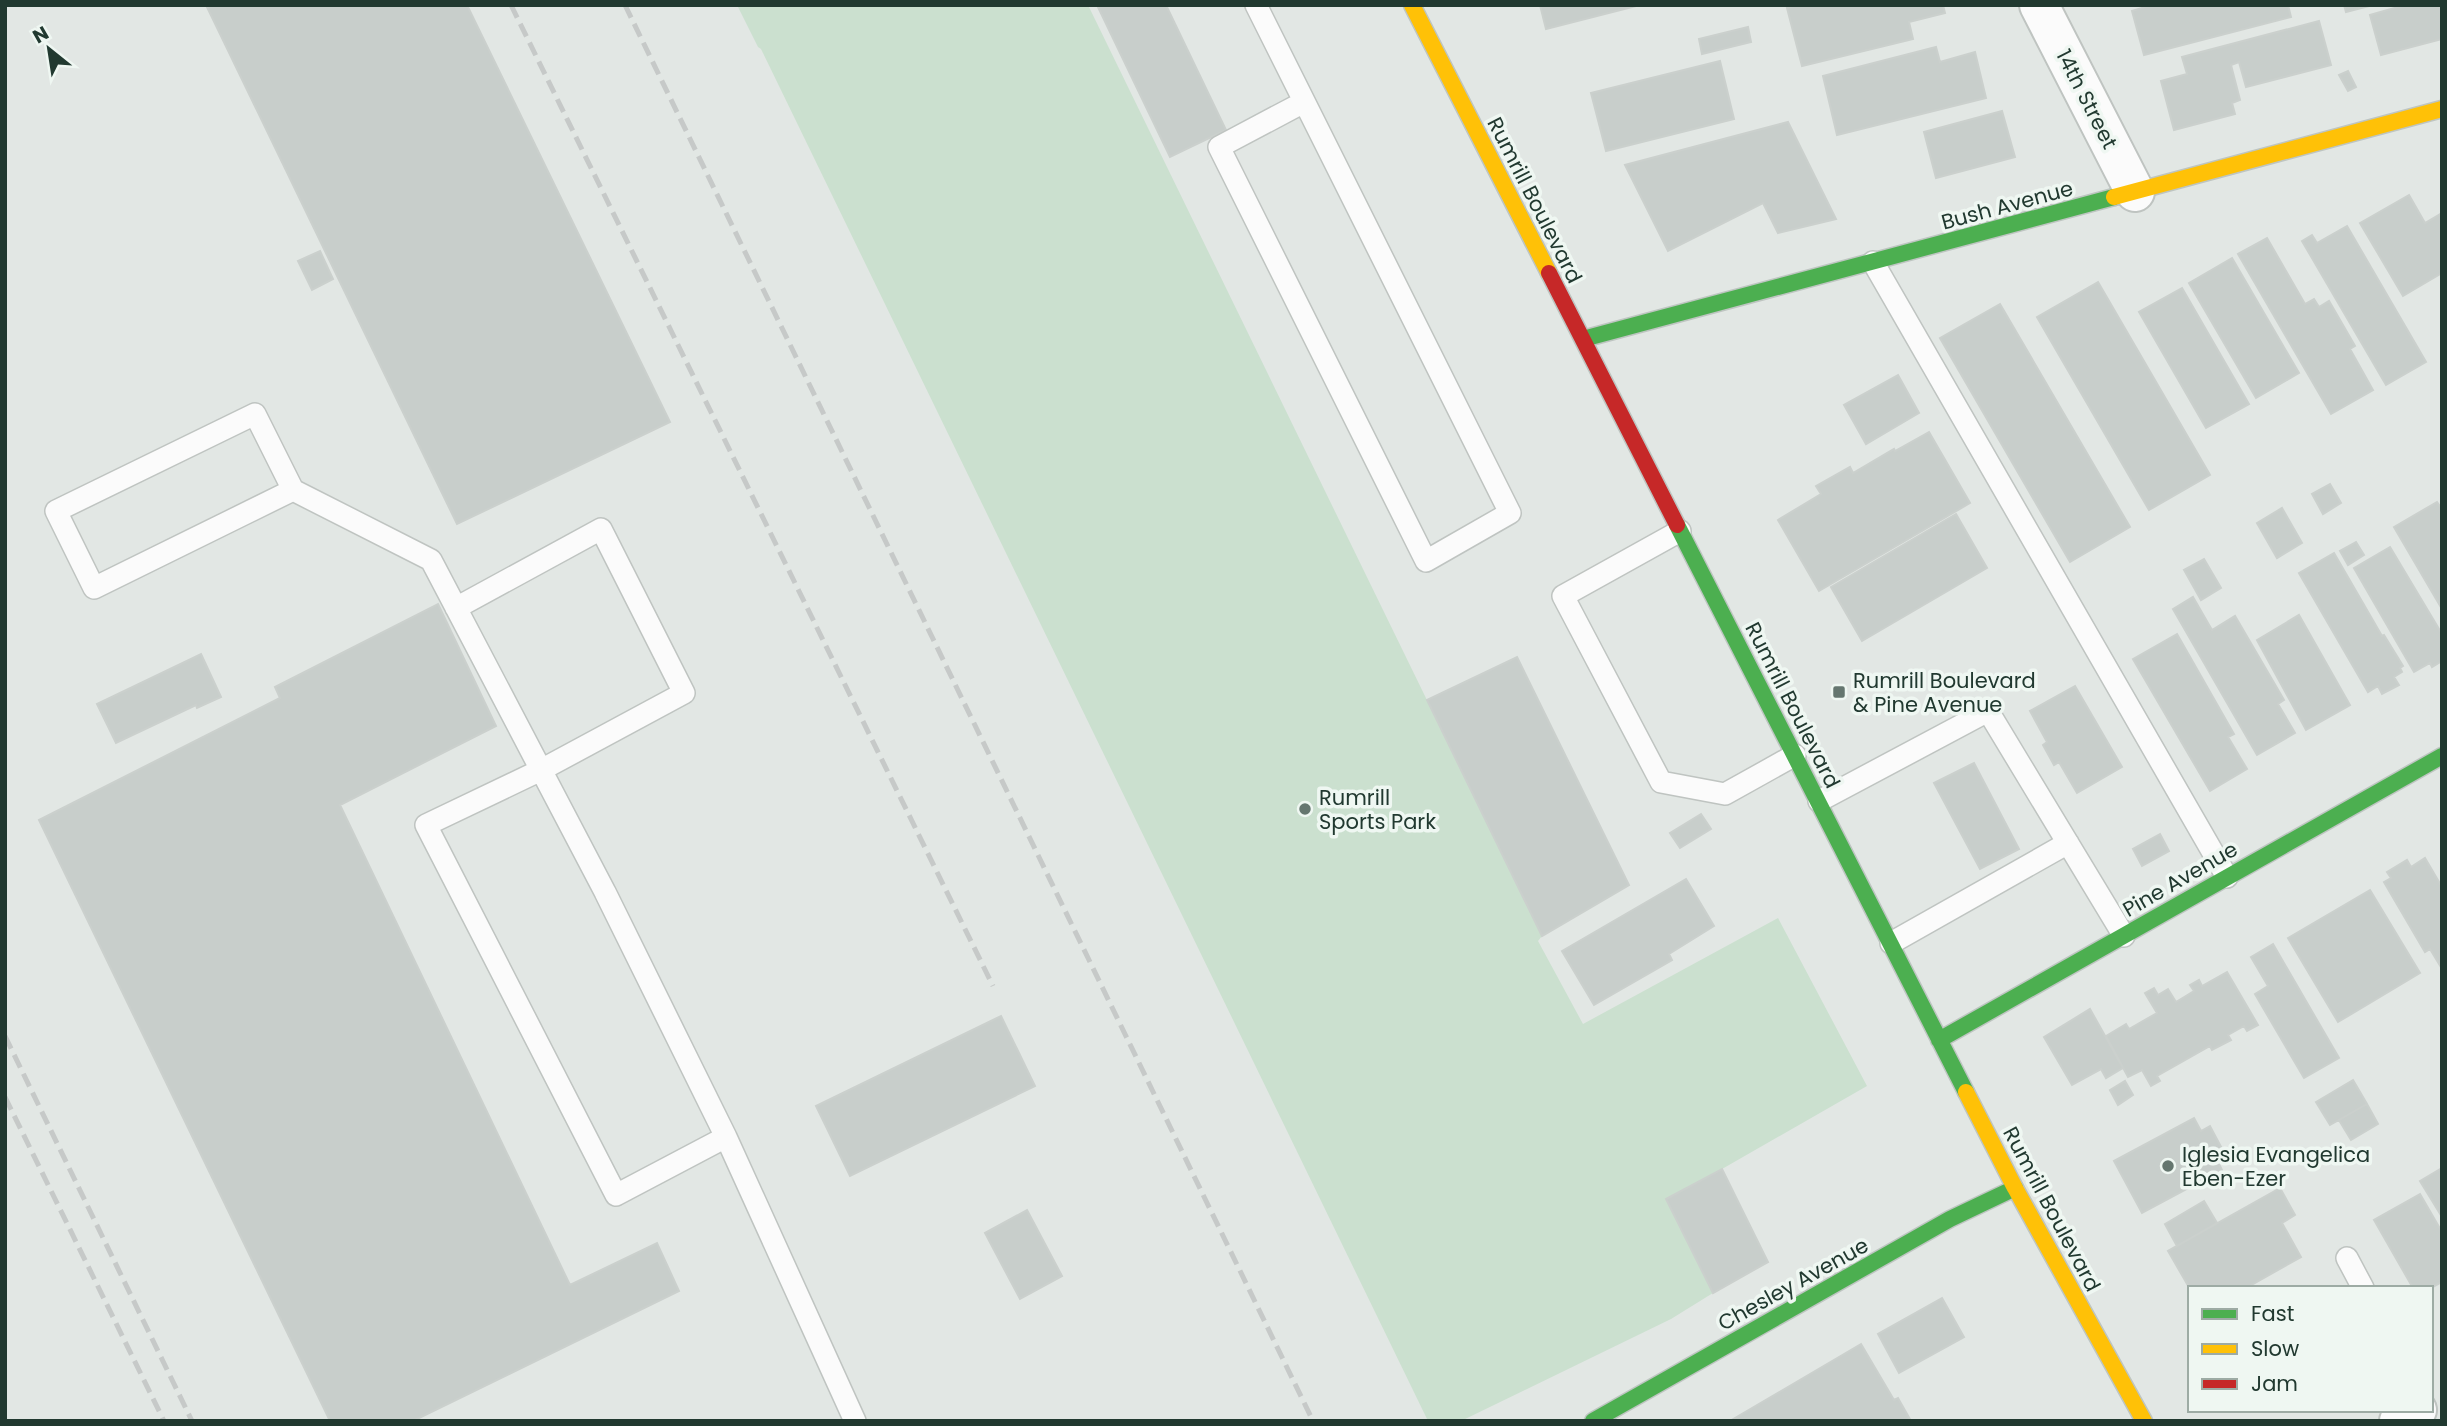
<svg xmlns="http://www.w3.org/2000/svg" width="2447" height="1426" viewBox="0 0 2447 1426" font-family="Poppins,sans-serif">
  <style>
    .green { fill: #cbe0cf }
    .building { fill: #c8cecb; stroke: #cbd0cd; stroke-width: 2 }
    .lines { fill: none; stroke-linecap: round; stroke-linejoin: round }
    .lane-casing { stroke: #bfc4c1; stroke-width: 24 }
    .street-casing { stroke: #bfc4c1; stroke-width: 42 }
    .fast-casing { stroke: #bec5c1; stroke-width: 19 }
    .slow-casing { stroke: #bec5c1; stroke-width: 19 }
    .jam-casing { stroke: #bec5c1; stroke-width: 19 }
    .lane { stroke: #fbfbfb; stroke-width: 21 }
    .street { stroke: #fbfbfb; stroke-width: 38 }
    .fast { stroke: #4caf50; stroke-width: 16 }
    .slow { stroke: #ffc107; stroke-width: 16 }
    .jam { stroke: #c62828; stroke-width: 16 }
    .rail { stroke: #c6c9c8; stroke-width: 5; stroke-dasharray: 14 7; stroke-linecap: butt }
    .poi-dot { fill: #65766f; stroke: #eff7f2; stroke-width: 2.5 }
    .labels { text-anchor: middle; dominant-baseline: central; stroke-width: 7; stroke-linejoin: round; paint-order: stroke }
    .street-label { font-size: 21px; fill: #213930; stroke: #eff7f2 }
    .poi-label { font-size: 21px; fill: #213930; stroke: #eff7f2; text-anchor: start }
  </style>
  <rect width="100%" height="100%" fill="#e2e7e4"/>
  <path class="green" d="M737,5H1088L1542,936L1538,941L1583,1024L1778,918L1867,1086L1722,1169L1713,1293L1671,1319L1461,1421H1428L761,49L758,47Z"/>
  <path class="building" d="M206,5H467L670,422L457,524Z
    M1097,5H1166L1226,130L1170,157Z
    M1540,5H1640L1546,29Z
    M1797,5H1943L1945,13L1909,22L1913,39L1802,66L1787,8Z
    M2152,5H2288L2291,17L2144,55L2132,11Z
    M2344,5H2373L2346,12Z
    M2405,5H2442V39L2381,55L2370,15Z
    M2319,21L2331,65L2246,87L2239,62L2231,65L2240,100L2232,103L2235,114L2174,130L2161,81L2187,74L2182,57Z
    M1748,27L1751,42L1702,54L1699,39Z
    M1936,47L1940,62L1975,52L1986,98L1837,135L1823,76Z
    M1720,61L1734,119L1606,151L1591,93Z
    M2348,71L2356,87L2348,91L2339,75Z
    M2002,111L2015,157L1936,178L1924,132Z
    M1788,122L1836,219L1778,233L1763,203L1668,251L1625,165Z
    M2409,195L2425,223L2442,213V273L2403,296L2360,223Z
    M2347,226L2426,362L2386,385L2302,241L2312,235L2317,243Z
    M2267,238L2305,304L2314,299L2319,307L2329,301L2355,346L2350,349L2373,390L2331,414L2238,254Z
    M320,251L333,279L312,290L298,261Z
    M2232,258L2299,373L2256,398L2189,283Z
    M2098,282L2210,475L2149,510L2037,317Z
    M2182,288L2249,404L2206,428L2139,312Z
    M2000,304L2130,527L2070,562L1940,338Z
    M1898,375L1919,413L1866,444L1844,405Z
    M1929,432L1970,503L1819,591L1778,520L1821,494L1816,486L1850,467L1853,473L1894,449L1895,451Z
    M2330,484L2341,503L2323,514L2312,494Z
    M2437,502L2442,509V609L2394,527Z
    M2282,508L2302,543L2277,558L2257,523Z
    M1956,514L1987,568L1862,641L1831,587Z
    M2356,542L2364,555L2348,565L2340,551Z
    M2390,547L2442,634V661L2432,667L2430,663L2414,672L2354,568Z
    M2334,553L2382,636L2384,635L2403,666L2400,668L2402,672L2394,677L2399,685L2382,694L2378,686L2368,692L2299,573Z
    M2204,559L2221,588L2201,600L2184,570Z
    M2193,597L2212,630L2235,616L2284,700L2278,704L2295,733L2257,755L2173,609Z
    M438,604L496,726L340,805L570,1285L657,1243L679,1291L413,1421H330L39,820L280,698L275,687Z
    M2299,615L2350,705L2306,730L2257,640Z
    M2177,634L2234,734L2228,737L2247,769L2210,791L2133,659Z
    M201,654L221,697L197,708L196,705L116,743L97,704Z
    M1517,657L1629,885L1542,936L1427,700Z
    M2075,686L2122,767L2077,793L2059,762L2054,765L2043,745L2047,742L2030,711Z
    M1974,763L2019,849L1980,869L1934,783Z
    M1701,814L1711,829L1680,848L1670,833Z
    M2160,834L2169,851L2142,866L2133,849Z
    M2425,858L2442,887V969L2430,949L2425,952L2384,882L2391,878L2387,872L2407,860L2411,867Z
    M1686,879L1714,926L1669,954L1672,960L1594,1005L1562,951Z
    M2370,890L2420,973L2338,1022L2288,938Z
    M2273,944L2339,1058L2304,1078L2255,994L2268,986L2251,957Z
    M2227,972L2258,1025L2247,1031L2244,1026L2228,1035L2231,1040L2212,1050L2210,1046L2157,1076L2160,1081L2151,1086L2142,1070L2128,1077L2106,1036L2126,1024L2129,1029L2157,1013L2145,993L2154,988L2158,995L2168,989L2176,1002L2194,991L2190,985L2199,980L2202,986Z
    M2090,1009L2123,1068L2106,1078L2101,1069L2072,1085L2044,1037Z
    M1001,1016L1035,1086L850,1176L816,1106Z
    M2353,1080L2367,1104L2330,1125L2316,1102Z
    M2125,1081L2133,1095L2118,1105L2110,1090Z
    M2367,1104L2378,1124L2351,1140L2339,1120Z
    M2194,1118L2201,1131L2210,1126L2227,1158L2218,1162L2222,1170L2142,1213L2114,1161Z
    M2442,1168V1217L2420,1181Z
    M1722,1169L1768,1262L1713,1293L1666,1199Z
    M2280,1188L2295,1215L2282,1223L2301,1257L2246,1288L2190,1289L2168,1251Z
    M2420,1194L2442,1232V1282L2431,1288H2413L2374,1220Z
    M2204,1201L2217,1223L2177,1246L2165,1224Z
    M1027,1210L1062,1276L1020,1299L985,1233Z
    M1942,1298L1964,1337L1899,1373L1878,1334Z
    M1861,1344L1894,1400L1898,1398L1911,1421H1730Z"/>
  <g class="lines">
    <defs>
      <path id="lane" d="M1256,5L1510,513L1426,561L1219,147L1304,102
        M1873,262L2227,877
        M293,490L94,588L56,511L255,414L293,490L431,560L605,892L726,1137L855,1421
        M1680,531L1563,596L1661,782L1725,794L1795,755
        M456,608L601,529L684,693L541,770L426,825L616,1195L726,1137
        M1819,801L1988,711L2124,936
        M1891,943L2068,843
        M2347,1258L2363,1288"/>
      <path id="street" d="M2039,5L2135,192
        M2399,1421L2417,1410"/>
      <path id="fast" d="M1583,339L2114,197
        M1677,525L1966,1092
        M1939,1040L2442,756
        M1593,1421L1950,1219L2015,1188"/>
      <path id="slow" d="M1412,5L1549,273
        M2114,197L2442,109
        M1966,1092L2015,1188L2144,1421"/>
      <path id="jam" d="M1549,273L1677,525"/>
    </defs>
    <use href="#lane" class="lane-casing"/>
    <use href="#street" class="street-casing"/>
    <use href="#fast" class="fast-casing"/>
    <use href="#slow" class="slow-casing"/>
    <use href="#jam" class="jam-casing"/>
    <use href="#lane" class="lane"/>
    <use href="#street" class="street"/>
    <use href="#fast" class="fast"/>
    <use href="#slow" class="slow"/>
    <use href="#jam" class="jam"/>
    <path class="rail" d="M511,5L993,986
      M625,5L1313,1421
      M5,1036L192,1421
      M5,1097L164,1421"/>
  </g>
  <g class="poi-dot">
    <rect x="1832" y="685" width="14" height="14" rx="3.5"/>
    <circle cx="1305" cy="809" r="7"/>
    <circle cx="2168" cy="1166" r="7"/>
  </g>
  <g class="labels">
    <g class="street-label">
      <text transform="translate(2087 99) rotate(63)">14th Street</text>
      <text transform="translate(1535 200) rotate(63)">Rumrill Boulevard</text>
      <text transform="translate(2007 205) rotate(-15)">Bush Avenue</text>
      <text transform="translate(1793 705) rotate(63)">Rumrill Boulevard</text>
      <text transform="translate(2180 879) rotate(-30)">Pine Avenue</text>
      <text transform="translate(2052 1209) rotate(62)">Rumrill Boulevard</text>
      <text transform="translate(1793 1284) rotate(-29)">Chesley Avenue</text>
    </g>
    <g class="poi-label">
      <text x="1853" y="680">Rumrill Boulevard<tspan x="1853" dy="24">&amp; Pine Avenue</tspan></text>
      <text x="1319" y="797">Rumrill<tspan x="1319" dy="24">Sports Park</tspan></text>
      <text x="2182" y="1154">Iglesia Evangelica<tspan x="2182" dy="24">Eben-Ezer</tspan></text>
    </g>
  </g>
  <rect width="2447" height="1426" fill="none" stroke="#213930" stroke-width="14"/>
  <rect x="2188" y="1286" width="245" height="126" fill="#eff7f2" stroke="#9daba4" stroke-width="2"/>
  <rect x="2202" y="1309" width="35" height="10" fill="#4caf50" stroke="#9daba4" stroke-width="2"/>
  <text x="2251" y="1321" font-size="21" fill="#213930">Fast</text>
  <rect x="2202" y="1344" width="35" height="10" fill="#ffc107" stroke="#9daba4" stroke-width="2"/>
  <text x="2251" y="1356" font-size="21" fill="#213930">Slow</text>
  <rect x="2202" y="1379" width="35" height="10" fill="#c62828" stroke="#9daba4" stroke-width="2"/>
  <text x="2251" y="1391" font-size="21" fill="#213930">Jam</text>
  <g transform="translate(49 49) rotate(330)" stroke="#eff7f2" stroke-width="5" paint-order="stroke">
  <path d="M0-5L12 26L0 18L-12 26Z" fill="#213930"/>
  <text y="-10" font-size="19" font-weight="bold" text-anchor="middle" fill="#213930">N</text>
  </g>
</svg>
